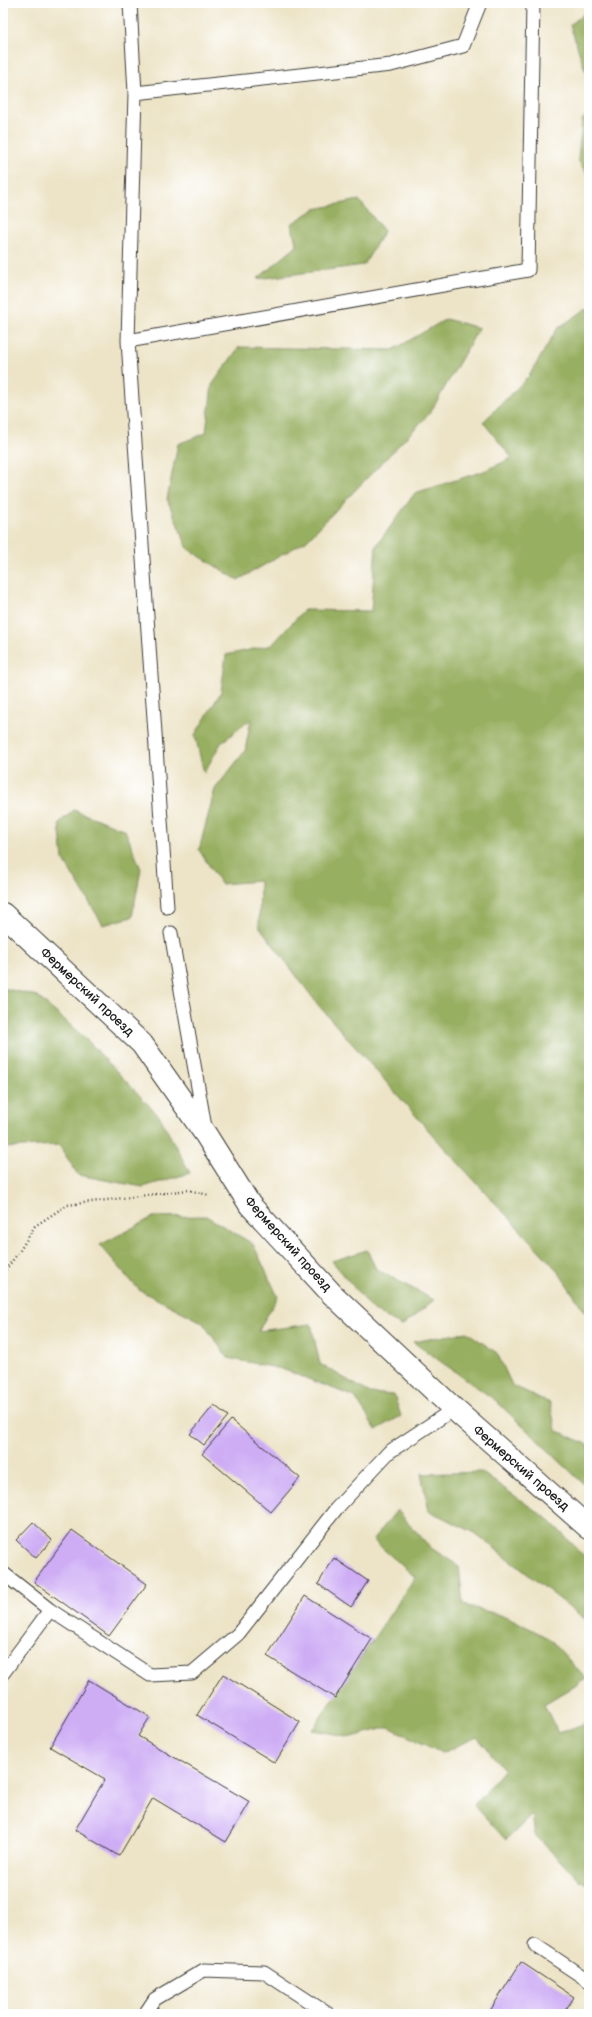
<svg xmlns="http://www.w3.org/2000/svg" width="592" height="2017" viewBox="0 0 592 2017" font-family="'Balsamiq Sans',sans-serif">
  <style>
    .forest { fill: #97af60; stroke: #5a663e }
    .building { fill: #ceadf5 }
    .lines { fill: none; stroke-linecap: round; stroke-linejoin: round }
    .service-casing { stroke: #3b3a36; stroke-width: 15 }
    .minor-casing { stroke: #3b3a36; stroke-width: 24 }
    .path { stroke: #3b3a36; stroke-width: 2.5; stroke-dasharray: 1 3; stroke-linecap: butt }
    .service { stroke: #fff; stroke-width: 13 }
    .minor { stroke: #fff; stroke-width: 22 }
    .labels { text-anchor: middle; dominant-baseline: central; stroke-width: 3; stroke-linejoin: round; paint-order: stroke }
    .street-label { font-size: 13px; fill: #1c1c1c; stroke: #fff }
  </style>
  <rect width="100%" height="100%" fill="#fff"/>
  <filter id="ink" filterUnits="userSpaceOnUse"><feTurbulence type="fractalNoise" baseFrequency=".025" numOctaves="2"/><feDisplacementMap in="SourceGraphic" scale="8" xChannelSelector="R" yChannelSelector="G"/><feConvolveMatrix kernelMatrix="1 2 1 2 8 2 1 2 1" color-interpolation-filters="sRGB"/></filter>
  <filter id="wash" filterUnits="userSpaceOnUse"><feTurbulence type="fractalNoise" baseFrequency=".012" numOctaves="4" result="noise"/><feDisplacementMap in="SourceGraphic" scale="16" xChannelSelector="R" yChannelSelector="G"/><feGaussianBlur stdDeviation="0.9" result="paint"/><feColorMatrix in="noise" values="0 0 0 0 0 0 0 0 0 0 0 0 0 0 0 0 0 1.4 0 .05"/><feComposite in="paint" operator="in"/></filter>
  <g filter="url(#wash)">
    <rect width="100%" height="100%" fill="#ede4c7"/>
    <path class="forest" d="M589,10V73L585,70L570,25Z
      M589,112V177L578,160L582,120Z
      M359,200L384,231L364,265L257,279L297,246L291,224L315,209Z
      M589,307V1318L557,1270L438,1141L319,1006L259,926L260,881L221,884L199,850L215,789L245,751L251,719L221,743L204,773L195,735L221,692L226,655L272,645L304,610L371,611L376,546L415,493L484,471L512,458L483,422L529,376L557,329Z
      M446,319L479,328L430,413L306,541L238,580L188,549L167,499L178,444L206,433L212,385L239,347L393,350Z
      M74,810L125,830L141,869L132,917L103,925L63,859L59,823Z
      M3,988L37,996L85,1038L160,1117L190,1173L143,1187L78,1175L59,1145L3,1148Z
      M206,1216L253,1244L278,1297L258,1331L311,1324L320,1364L370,1393L394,1395L401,1416L376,1430L355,1397L282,1369L228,1358L202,1322L139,1290L100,1245L153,1217Z
      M367,1250L376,1269L434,1300L402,1326L373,1310L332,1261Z
      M467,1332L497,1353L512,1385L550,1403L556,1430L589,1445V1489L495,1400L413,1342Z
      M481,1472L549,1520L589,1561V1617L585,1619L475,1533L429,1511L421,1474Z
      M397,1510L431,1548L459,1566L463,1605L508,1617L550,1639L586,1679L544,1704L558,1733L589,1722V1883L580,1881L535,1835L532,1815L506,1840L474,1805L504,1769L477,1737L442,1753L389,1727L352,1737L312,1730L415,1577L373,1540Z"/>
    <g id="blocks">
      <path class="building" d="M214,1405L228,1416L204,1445L190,1434Z
        M231,1420L300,1478L271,1512L202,1454Z
        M33,1522L52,1540L36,1558L16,1540Z
        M72,1530L147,1584L109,1636L34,1582Z
        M334,1558L368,1581L351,1607L318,1584Z
        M305,1596L372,1639L335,1698L267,1656Z
        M223,1674L300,1722L275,1763L197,1715Z
        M89,1680L150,1717L138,1736L250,1802L226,1842L153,1798L119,1856L75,1830L105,1779L50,1747Z
        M521,1962L574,1997L563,2014H488Z"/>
    </g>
  </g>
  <g filter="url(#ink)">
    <use href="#blocks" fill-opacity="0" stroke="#3b3a36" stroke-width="1"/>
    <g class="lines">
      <defs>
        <path id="service" d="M130,3L135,93L128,341L167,907
          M135,93L391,65L463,46L480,3
          M128,341L528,270L533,3
          M171,933L205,1127
          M3,1573L50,1610L150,1675L192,1673L238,1634L336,1509L389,1452L454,1409
          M3,1673L50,1610
          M535,1945L589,1981
          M145,2014L155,1999L204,1970L264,1972L328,2014"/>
        <path id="minor" d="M3,914L142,1044L206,1135L250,1205L332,1294L454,1409L589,1528"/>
      </defs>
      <use href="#service" class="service-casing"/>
      <use href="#minor" class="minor-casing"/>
      <path class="path" d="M3,1273L19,1252L35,1226L67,1205L188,1190L209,1195"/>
      <use href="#service" class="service"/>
      <use href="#minor" class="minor"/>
    </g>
  </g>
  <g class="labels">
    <g class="street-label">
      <text transform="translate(87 992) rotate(43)">Фермерский проезд</text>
      <text transform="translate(288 1244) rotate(48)">Фермерский проезд</text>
      <text transform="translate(521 1468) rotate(41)">Фермерский проезд</text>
    </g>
  </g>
  <rect width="592" height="2017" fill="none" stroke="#fff" stroke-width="16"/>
</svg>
